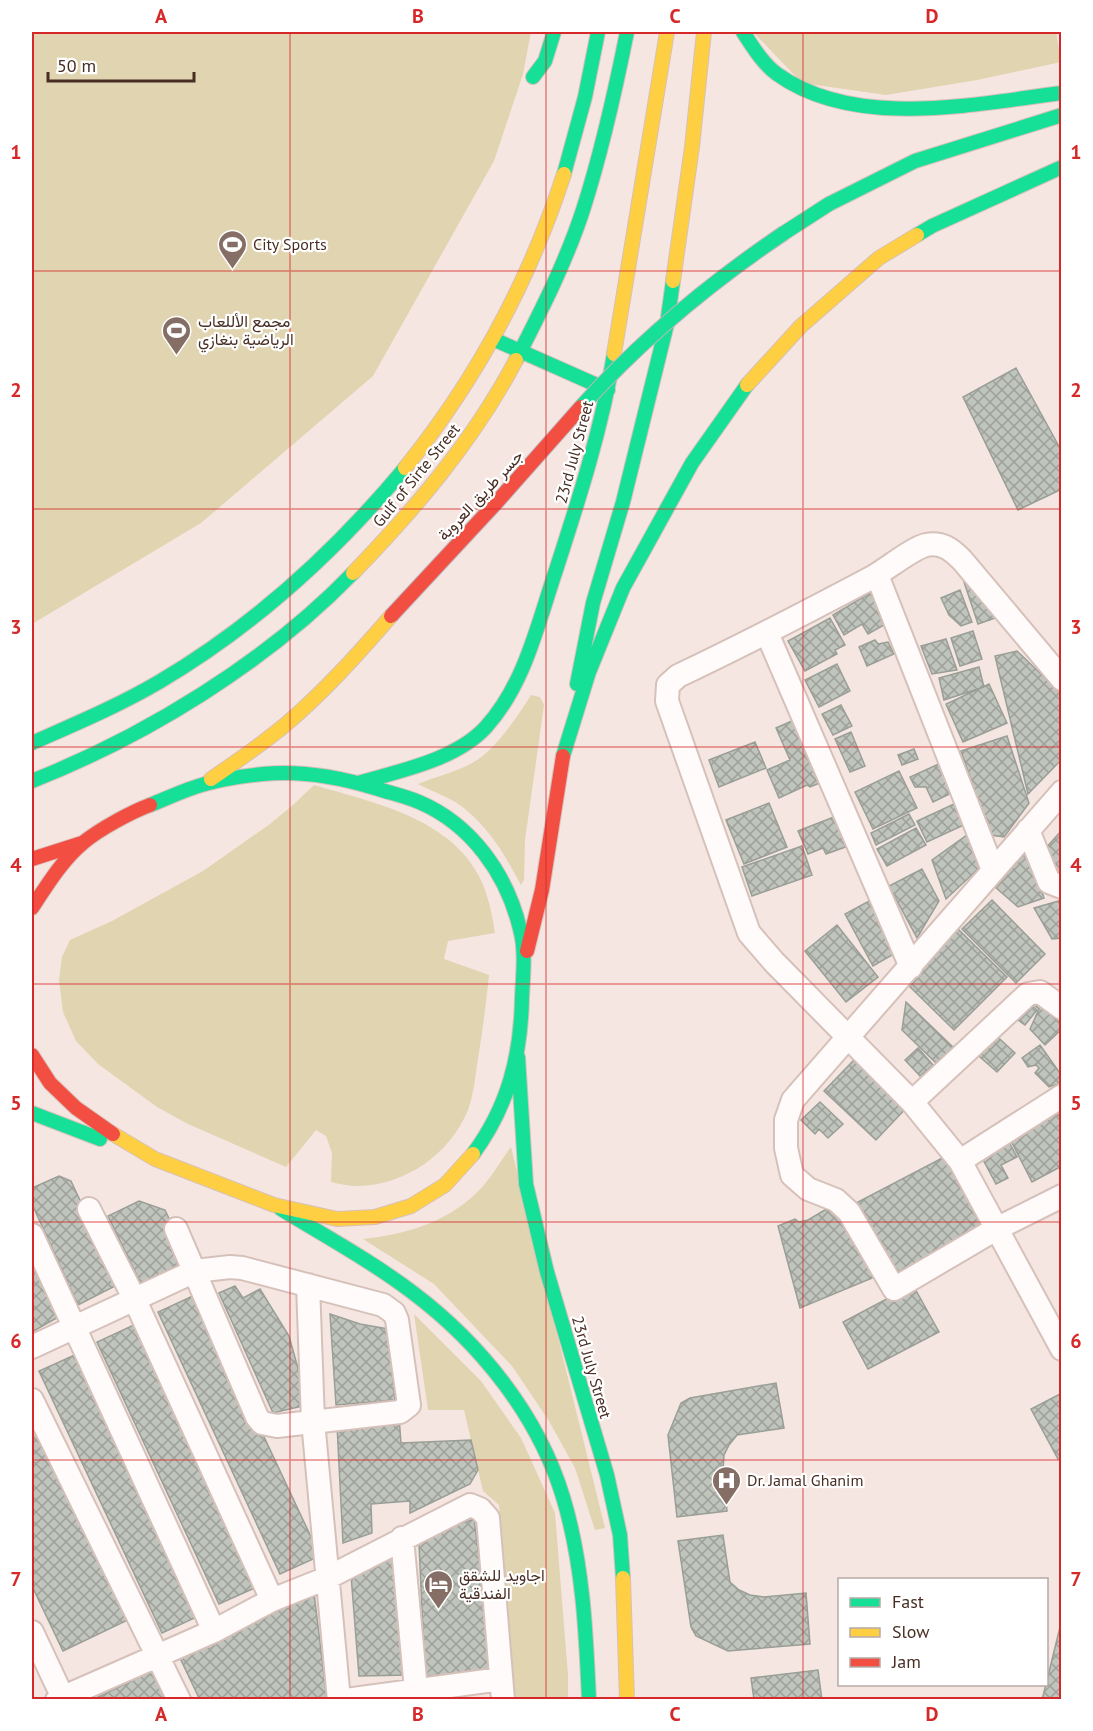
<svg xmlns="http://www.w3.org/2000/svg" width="1093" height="1731" viewBox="0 0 1093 1731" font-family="'PT Sans',Vazirmatn,sans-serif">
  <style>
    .grass { fill: #e0d4b1 }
    .building { fill: url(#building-cross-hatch); stroke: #999f96; stroke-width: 1.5 }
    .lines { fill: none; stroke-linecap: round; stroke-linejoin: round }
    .street-casing { stroke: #d6c1ba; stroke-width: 26 }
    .fast-casing { stroke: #d6c1ba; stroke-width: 16 }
    .slow-casing { stroke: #d6c1ba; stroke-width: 16 }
    .jam-casing { stroke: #d6c1ba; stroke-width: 16 }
    .street { stroke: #fefbfa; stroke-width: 22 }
    .fast { stroke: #16e098; stroke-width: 14 }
    .slow { stroke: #ffcf43; stroke-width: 14 }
    .jam { stroke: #f24e42; stroke-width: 14 }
    .fast-bridge-casing { stroke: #bdb5bd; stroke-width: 16; stroke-linecap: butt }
    .jam-bridge-casing { stroke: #bdb5bd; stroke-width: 16; stroke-linecap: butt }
    .fast-bridge { stroke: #16e098; stroke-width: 14 }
    .jam-bridge { stroke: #f24e42; stroke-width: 14 }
    .grid { fill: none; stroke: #d62828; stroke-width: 1.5; stroke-opacity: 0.55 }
    .labels { text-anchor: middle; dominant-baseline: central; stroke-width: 4.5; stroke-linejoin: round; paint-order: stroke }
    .poi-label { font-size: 16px; fill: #482d23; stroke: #fff; text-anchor: start }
    .street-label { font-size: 16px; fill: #482d23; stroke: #fff }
    .neatline { fill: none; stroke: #d62828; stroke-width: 2 }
    .grid-label { font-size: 20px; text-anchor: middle; font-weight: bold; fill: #d62828 }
  </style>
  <defs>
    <pattern id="building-cross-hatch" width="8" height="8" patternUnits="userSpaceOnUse" patternTransform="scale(1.5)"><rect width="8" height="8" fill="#bfc4bc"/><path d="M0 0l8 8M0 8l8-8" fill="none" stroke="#9da098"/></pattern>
  </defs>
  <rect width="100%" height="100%" fill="#f6e6e1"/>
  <path class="grass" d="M32,32H531L523,74L494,161L373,376L201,523L32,624Z
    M753,32H1056L1061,62L977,80L886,95L802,83Z
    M531,695L540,697L544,705L525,840L524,880L521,885C506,857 490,829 465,809C452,798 433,792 418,784C437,776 457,772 474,762C495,750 518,716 531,695Z
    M314,785C371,802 448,817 479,876C488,894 492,913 495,933L448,941L444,959L489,975C486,1005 482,1035 477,1065C475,1080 473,1096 468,1110C450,1154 406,1185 358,1186C349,1186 339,1184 331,1182L332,1153L326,1136L316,1130L286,1167L188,1124L157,1107L98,1064L76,1041L63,1012L59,980L62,957L70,940L112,921L203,871L270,824L293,805Z
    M511,1147L605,1528L595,1530L575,1468L549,1421L512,1366L434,1284L363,1239C409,1234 452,1221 484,1185C494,1173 502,1159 511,1147Z
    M414,1314L481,1381L521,1438L555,1513L568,1675V1699H514L499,1505L483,1491L464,1410H428Z"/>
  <path class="building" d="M1016,368L1062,452V489L1018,510L963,397Z
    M971,576L1004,615L978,624L963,579Z
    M875,590L885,608L878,613L884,625L868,634L862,624L844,635L833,615Z
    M960,590L972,622L961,626L949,615L941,598Z
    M830,618L845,645L835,650L837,654L805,671L788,641Z
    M973,631L982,659L960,666L951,638Z
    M946,639L957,670L932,674L921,646Z
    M875,640L878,644L888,642L894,654L867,666L859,647Z
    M1017,651L1062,694V759L1028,794L995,656Z
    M837,664L850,691L819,707L805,680Z
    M979,667L984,687L944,700L939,678Z
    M989,684L1007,723L963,742L946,704Z
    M841,705L852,726L833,735L822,714Z
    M794,720L822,782L810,787L807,785L779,798L767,770L790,760L776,728Z
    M851,732L865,766L850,772L835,739Z
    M1007,736L1029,803L1004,837L990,835L961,751Z
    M755,742L766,768L719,787L709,760Z
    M914,749L918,759L902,765L898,755Z
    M943,762L956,791L933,802L926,787H915L910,777Z
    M899,771L917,808L873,829L855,792Z
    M769,803L787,847L744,864L726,820Z
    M954,804L964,825L927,842L917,821Z
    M909,814L915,825L876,845L871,833Z
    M839,815L851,845L826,854L823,848L808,854L798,831Z
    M916,828L926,845L887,866L877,849Z
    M1062,830V884L1046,848Z
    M967,835L979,868L946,899L932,860Z
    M802,846L812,875L752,896L742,867Z
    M1027,851L1044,898L1018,907L995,887Z
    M922,869L939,901L917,938L889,886Z
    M871,900L899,951L873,966L845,914Z
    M992,900L1045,954L1016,983L962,929Z
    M1062,900V938L1052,939L1034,908Z
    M837,925L878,977L846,1002L805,951Z
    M958,929L1007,977L954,1030L905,982Z
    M1035,996L1062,1024V1029L1045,1045L1030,1029L1039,1009L1032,1003Z
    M906,1002L953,1047L936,1063L902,1030Z
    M1028,1002L1037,1010L1025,1025L1015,1018Z
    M990,1030L1015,1053L997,1072L972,1050Z
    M1040,1045L1062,1076V1083L1049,1087L1035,1073L1039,1068L1036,1065L1028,1067L1022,1058Z
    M918,1048L933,1065L920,1076L905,1060Z
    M853,1061H864L910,1104L876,1140L824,1091Z
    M820,1102L843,1124L828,1138L819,1129L815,1134L801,1120Z
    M1054,1106L1062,1122V1166L1032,1182L1008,1135Z
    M1008,1140L1017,1157L1001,1165L1008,1178L996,1184L980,1154Z
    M948,1155L986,1226L895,1275L856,1203Z
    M59,1176L71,1181L119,1284L78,1305L32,1204V1188Z
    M139,1201L165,1210L190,1263L142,1286L108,1216Z
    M828,1208L842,1210L882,1274L800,1308L778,1226L795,1219L799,1222L808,1220Z
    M32,1244L62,1315L32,1332Z
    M913,1285L939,1332L868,1369L843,1322Z
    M235,1286L243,1298L260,1289L289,1336L303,1386V1406L273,1413L219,1293Z
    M197,1294L320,1556L280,1574L158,1312Z
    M330,1314L360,1324L388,1329L395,1400L336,1405Z
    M136,1324L259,1586L219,1604L97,1342Z
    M79,1353L201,1615L162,1633L39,1371Z
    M776,1383L784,1428L737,1435L729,1445L724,1455L723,1470L727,1511L677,1517L668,1435L681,1403L690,1398Z
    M1062,1393V1457L1058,1459L1031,1409Z
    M32,1417L130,1619L63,1651L32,1586Z
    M399,1417L401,1443L471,1440L478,1470L470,1484L410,1513V1501L371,1504L372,1533L343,1543L337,1425Z
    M474,1519L494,1673L425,1676L419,1544L446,1528Z
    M723,1535L730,1582L739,1590L750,1595L764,1597L806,1593L810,1644L728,1651L696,1636L691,1627L678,1541Z
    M398,1555L410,1675L359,1676L351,1575Z
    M314,1593L327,1700H200L180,1658Z
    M1062,1619V1700H1042L1046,1684Z
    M154,1670L169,1700H92Z
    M818,1670L822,1700H754L751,1678Z"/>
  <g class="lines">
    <defs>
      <path id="street" d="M877,575L993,870
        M767,633L911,967
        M1062,679L962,560C951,549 942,542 926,545C911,549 886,570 871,578C807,612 743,645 678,676L668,685L667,701L749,933L774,962L912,1102L960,1161L1062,1349
        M1062,792L793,1100L786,1120V1148L792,1175L808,1189L836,1200L849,1212L894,1289L996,1229L1062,1196
        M1028,830L1049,882L1062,887
        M912,1102L1028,994L1040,992L1062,1008
        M960,1161L1062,1096
        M89,1209L134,1298L272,1600
        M32,1235L214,1631
        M308,1285L313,1421L339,1700
        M32,1347L195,1271L230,1267L242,1268L383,1305L394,1313L397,1320L409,1405L400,1412L277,1426L262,1423L257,1417L176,1229
        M32,1400L179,1700
        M402,1538L416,1690
        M32,1632L64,1700
        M57,1700L214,1631L272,1600L327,1578L470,1505L480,1509L488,1518L503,1700
        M346,1700L501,1679"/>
      <path id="fast" d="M743,32C753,47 763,64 777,74C855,130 974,104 1062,93
        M533,77L545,61L554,32
        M564,174L585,97L598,32
        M784,233L829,204L915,161L1062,115
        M917,235L932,226L1062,167
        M493,339L608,390
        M516,360C541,311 566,262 583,210C602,151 615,92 627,32
        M577,684L593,603L623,502L667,324L673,281
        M32,743C75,724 118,706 159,682C254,626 335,552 405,468
        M563,756L589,672L623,588L692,463L747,385
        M32,781C146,736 267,662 353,573
        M358,783C399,771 456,760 486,727C525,684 538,623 556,570C579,499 602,428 614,354
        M150,805C168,798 186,789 205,784C223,779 244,776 263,774C302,770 339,777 375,788C390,793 405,796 419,802C471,824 507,874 520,929C526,950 523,975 522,997C521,1056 508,1107 473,1154
        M518,1057L526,1184L547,1272L607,1475L620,1535L623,1578
        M32,1113L100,1139
        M281,1209C325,1236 371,1261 412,1292C480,1343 538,1415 563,1497C583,1563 586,1632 589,1700"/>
      <path id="slow" d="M673,281L692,147L704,32
        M614,354L667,32
        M747,385L801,326L879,258L917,235
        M405,468C476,380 529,282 564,174
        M353,573C415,509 474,440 516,360
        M211,779C236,762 262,744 285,725C324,692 358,654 391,616
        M113,1134L155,1159L274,1205L337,1219L375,1217L411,1206L445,1185L473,1154
        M623,1578L627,1700"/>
      <path id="jam" d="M32,859L82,843
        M32,908C47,885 63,859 84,842C100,829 131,812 150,805
        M527,951L542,890L563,756
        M32,1055L50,1083L76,1108L113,1134"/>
    </defs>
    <use href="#street" class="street-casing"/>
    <use href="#fast" class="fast-casing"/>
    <use href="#slow" class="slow-casing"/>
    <use href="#jam" class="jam-casing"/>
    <use href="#street" class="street"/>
    <use href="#fast" class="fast"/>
    <use href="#slow" class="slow"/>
    <use href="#jam" class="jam"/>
    <defs>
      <path id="fast-bridge" d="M581,407C641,340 710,283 784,233"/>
      <path id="jam-bridge" d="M391,616L496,503L581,407"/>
    </defs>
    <use href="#fast-bridge" class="fast-bridge-casing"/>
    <use href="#jam-bridge" class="jam-bridge-casing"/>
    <use href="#fast-bridge" class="fast-bridge"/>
    <use href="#jam-bridge" class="jam-bridge"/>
  </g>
  <path class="grid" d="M290,32V1700M546,32V1700M803,32V1700M32,271H1062M32,509H1062M32,747H1062M32,984H1062M32,1222H1062M32,1460H1062"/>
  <defs>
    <symbol id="stadium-pin" viewBox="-11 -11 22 30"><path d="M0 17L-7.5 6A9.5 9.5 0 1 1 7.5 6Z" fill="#856e66" stroke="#fff"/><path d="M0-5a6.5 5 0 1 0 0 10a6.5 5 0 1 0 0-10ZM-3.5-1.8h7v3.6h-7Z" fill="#fff"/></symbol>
    <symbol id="hospital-pin" viewBox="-11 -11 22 30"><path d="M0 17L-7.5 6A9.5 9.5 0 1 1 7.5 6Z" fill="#856e66" stroke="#fff"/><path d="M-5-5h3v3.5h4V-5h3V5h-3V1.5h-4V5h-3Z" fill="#fff"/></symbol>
    <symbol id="hotel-pin" viewBox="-11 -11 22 30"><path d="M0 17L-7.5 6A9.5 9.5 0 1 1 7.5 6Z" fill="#856e66" stroke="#fff"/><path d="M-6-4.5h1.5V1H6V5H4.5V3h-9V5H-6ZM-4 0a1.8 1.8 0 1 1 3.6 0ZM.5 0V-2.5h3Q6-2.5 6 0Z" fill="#fff"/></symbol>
  </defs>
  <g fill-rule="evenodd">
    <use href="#stadium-pin" x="216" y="228" width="33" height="45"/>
    <use href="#stadium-pin" x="160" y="314" width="33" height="45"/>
    <use href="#hospital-pin" x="710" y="1464" width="33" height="45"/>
    <use href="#hotel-pin" x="422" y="1568" width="33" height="45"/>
  </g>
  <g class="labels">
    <g class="poi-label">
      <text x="253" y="244">City Sports</text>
      <text x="198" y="321">مجمع الأللعاب<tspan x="198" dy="18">الرياضية بنغازي</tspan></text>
      <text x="747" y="1480">Dr. Jamal Ghanim</text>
      <text x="459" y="1575">اجاويد للشقق<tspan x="459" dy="18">الفندقية</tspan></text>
    </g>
    <g class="street-label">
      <text transform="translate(574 452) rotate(-75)">23rd July Street</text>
      <text transform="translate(416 475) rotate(-51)">Gulf of Sirte Street</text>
      <text transform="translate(480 495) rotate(-47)">جسر طريق العروبة</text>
      <text transform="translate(592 1367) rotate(74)">23rd July Street</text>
    </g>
  </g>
  <rect width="1093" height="1731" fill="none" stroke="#ffffff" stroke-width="66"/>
  <rect x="838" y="1578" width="210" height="108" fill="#ffffff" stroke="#b6aba7" stroke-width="1.5"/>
  <rect x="850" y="1598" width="30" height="9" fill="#16e098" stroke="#b6aba7" stroke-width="1.5"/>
  <text x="892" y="1608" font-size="18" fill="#482d23">Fast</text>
  <rect x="850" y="1628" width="30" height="9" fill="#ffcf43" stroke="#b6aba7" stroke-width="1.5"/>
  <text x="892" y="1638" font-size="18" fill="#482d23">Slow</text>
  <rect x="850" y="1658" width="30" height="9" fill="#f24e42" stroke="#b6aba7" stroke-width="1.5"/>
  <text x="892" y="1668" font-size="18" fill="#482d23">Jam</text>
  <path d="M48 72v9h146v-9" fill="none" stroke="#482d23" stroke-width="3"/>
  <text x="57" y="72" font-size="18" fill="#482d23" stroke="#ffffff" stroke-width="4.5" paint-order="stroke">50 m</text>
  <rect x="33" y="33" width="1027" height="1665" class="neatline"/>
  <g class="grid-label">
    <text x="161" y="23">A</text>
    <text x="418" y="23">B</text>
    <text x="675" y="23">C</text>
    <text x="932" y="23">D</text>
    <text x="16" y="159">1</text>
    <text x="1076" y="159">1</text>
    <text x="16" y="397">2</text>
    <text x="1076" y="397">2</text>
    <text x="16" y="634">3</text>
    <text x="1076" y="634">3</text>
    <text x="16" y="872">4</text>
    <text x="1076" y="872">4</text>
    <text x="16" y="1110">5</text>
    <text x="1076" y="1110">5</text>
    <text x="16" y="1348">6</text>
    <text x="1076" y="1348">6</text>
    <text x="16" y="1586">7</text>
    <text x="1076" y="1586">7</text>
    <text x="161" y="1721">A</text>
    <text x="418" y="1721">B</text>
    <text x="675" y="1721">C</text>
    <text x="932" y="1721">D</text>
  </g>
</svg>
